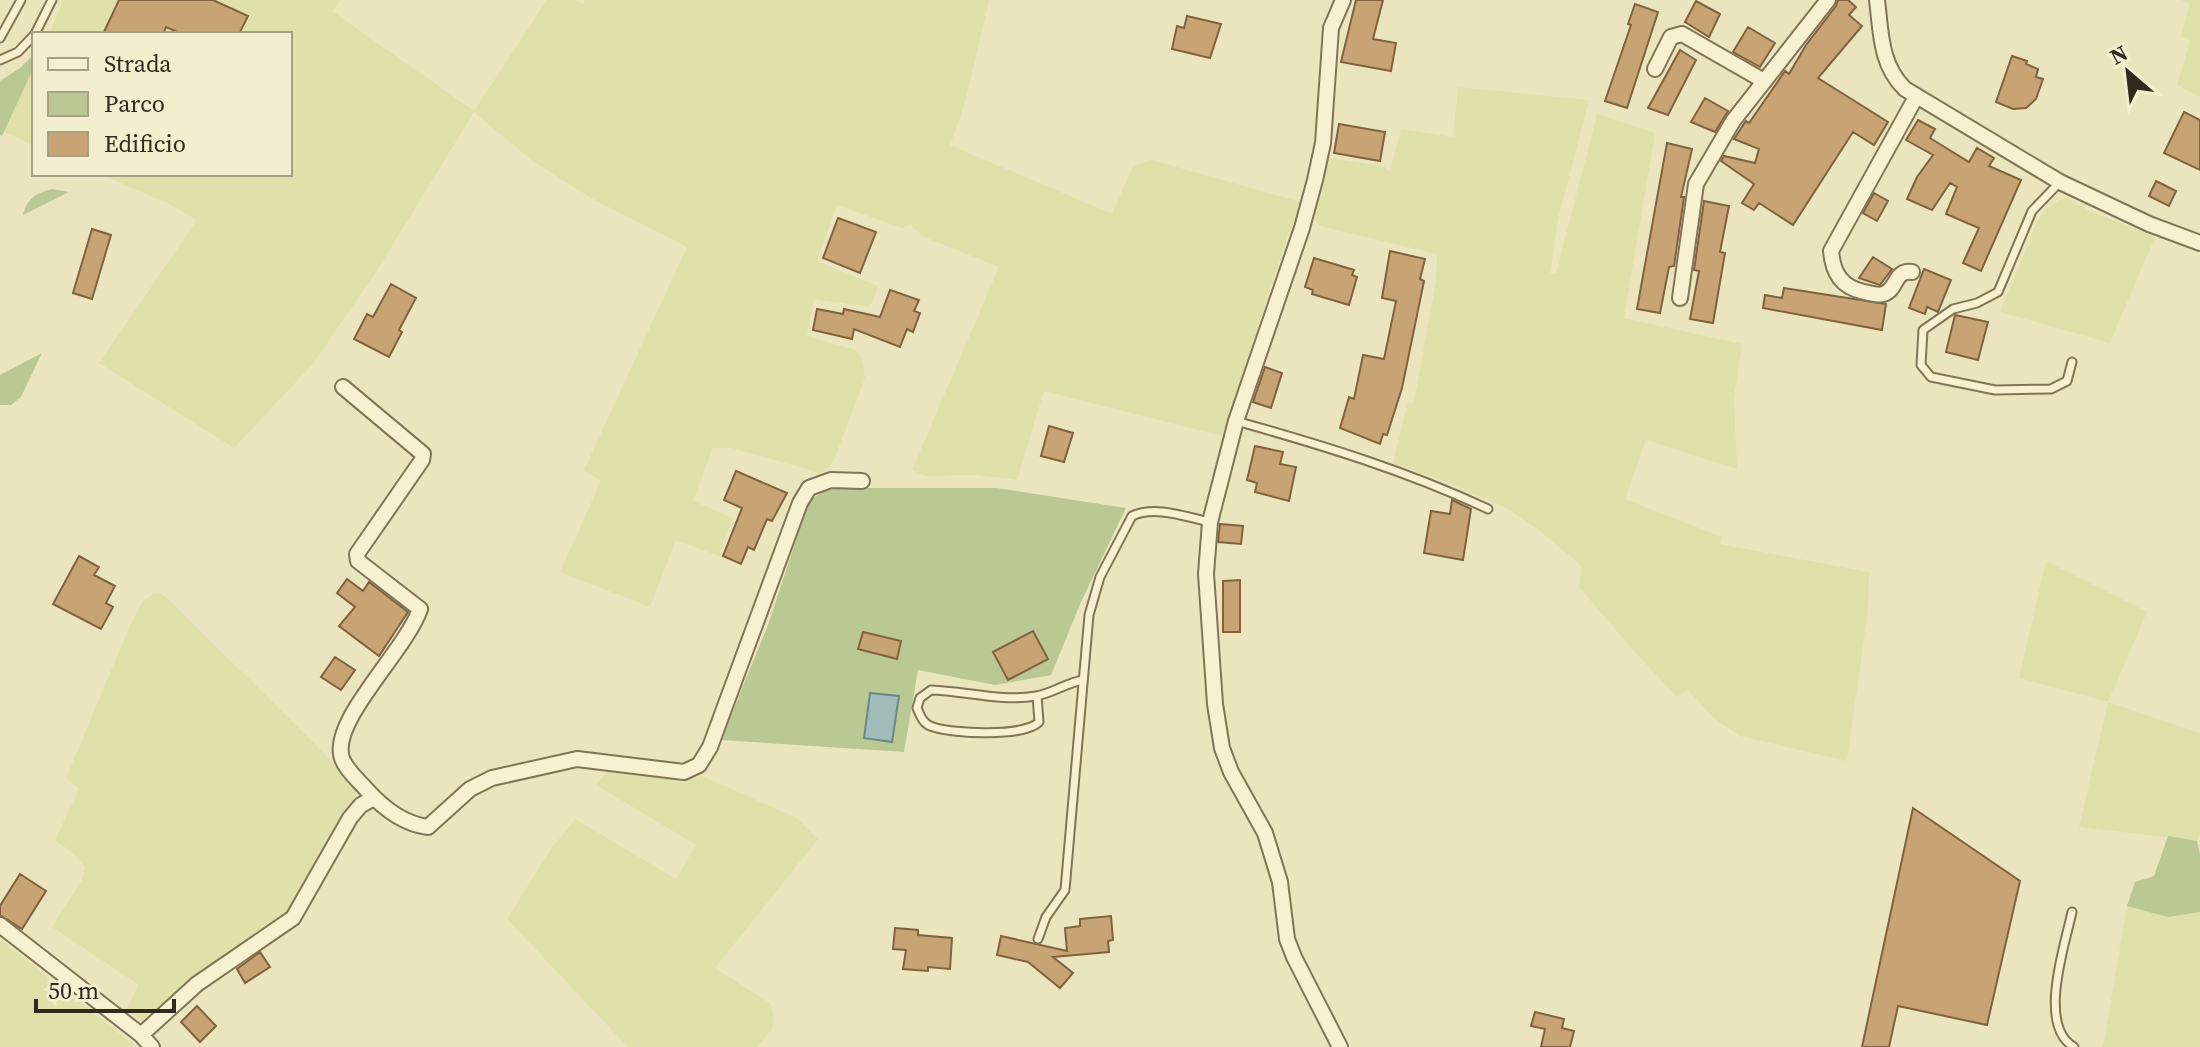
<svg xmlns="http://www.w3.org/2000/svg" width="2200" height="1047" viewBox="0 0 2200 1047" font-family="'Source Serif 4',serif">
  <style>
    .farmland { fill: #e0e0ab }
    .green { fill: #bac893 }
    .water { fill: #a1bdb9; stroke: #698a87; stroke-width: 2 }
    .building { fill: #c8a475; stroke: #80633e; stroke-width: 2 }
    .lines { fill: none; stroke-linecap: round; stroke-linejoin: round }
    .service-casing { stroke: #827557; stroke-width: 11 }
    .minor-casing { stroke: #827557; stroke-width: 18 }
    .service { stroke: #f7f1d0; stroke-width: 7 }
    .minor { stroke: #f7f1d0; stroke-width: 14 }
  </style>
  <rect width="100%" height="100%" fill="#ebe5be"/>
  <path class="farmland" d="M63,0H341L332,11L474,111L547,0H575L583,4L585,0H989L965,103L950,145L1112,214L1133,166L1152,160L1304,203L1289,232L1222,436L1044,391L1017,480L976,475L925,476L912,470L999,267L924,237L910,225L902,228L837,205L817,261L878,286L870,307L814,299L807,336L856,350L862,360L865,378L834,460L824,474L732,448H713L693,501L733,518L719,556L676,540L650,607L560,572L601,481L584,470L687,247L591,198L530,159L474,112L376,272L312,365L234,448L99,363L197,220L167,203L100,174H290V34H49Z
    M2181,0H2200V97L2177,85L2190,41L2181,36L2190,4Z
    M34,67V145L4,132Z
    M1458,87L1589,100L1558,219L1550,273L1556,274L1597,114L1655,133L1624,318L1742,344L1734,399L1737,469L1646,440L1625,499L1722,537L1720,544L1869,572L1868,610L1847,761L1740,736L1714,718L1687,689L1677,697L1632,649L1579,587L1582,566L1540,531L1508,509L1439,479L1393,463L1408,403L1414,402L1436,281L1437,254L1320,226L1315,220V215L1328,158L1383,166L1390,171L1401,129L1453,137Z
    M2067,198L2088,210L2155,237L2110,343L2000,312L2037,221L2044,211L2060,200Z
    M2046,561L2147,612L2108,702L2200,733V834L2197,841L2079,827L2108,702L2019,678Z
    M154,593L162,594L178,609L306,735L350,780L356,788L355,799L288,914L145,1022L126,1010L139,985L52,927L82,880L85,867L73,853L55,840L79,789L66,778L129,628L142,602Z
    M612,766L690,779L702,776L797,818L818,839L715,968L770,1003L774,1017L772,1029L757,1047H628L507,919L551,849L575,819L676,879L696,845L596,785Z
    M2127,906L2168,917L2200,912V1047H2103Z
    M0,939L71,996L137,1047H0Z"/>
  <path class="green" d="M34,54V67L2,136L0,135V81L20,68Z
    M52,189L69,192L23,215C27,199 36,193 52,189Z
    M42,353L21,397L11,405H0V375Z
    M838,488H997L1126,508L1081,602L1051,675L995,685L918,670L904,752L721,740L768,625L809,501L823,492Z
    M2168,836L2197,841L2200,855V912L2168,917L2127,906L2135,882L2154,876Z"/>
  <path class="water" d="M870,693L899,696L892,742L864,738Z"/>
  <path class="building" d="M119,0H213L248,16L239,34H182L166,27L163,34H103Z
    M1356,0H1383L1373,39L1396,43L1391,71L1341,62Z
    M1838,0H1848L1856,7L1849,15L1862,26L1818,78L1888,122L1874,145L1853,132L1793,225L1759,203L1754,210L1742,203L1754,184L1721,161L1724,156L1755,163L1759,149L1734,139L1746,121L1749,123L1785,71L1789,74L1806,45L1836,6Z
    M1696,1L1720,14L1709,37L1685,22Z
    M1635,4L1658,12L1627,108L1605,101L1631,25L1628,24Z
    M1187,16L1221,24L1210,58L1172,49L1177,26L1184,28Z
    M1748,27L1775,43L1760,67L1733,52Z
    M1680,50L1696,60L1668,115L1648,108Z
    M2012,56L2027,61L2026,64L2038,69L2036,77L2043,79L2036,99L2026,108L2013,109L1996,102Z
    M1705,98L1728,111L1715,132L1691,122Z
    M2184,112L2200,120V170L2164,153Z
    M1918,120L1935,129L1930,138L1969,162L1977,148L1994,158L1989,166L2021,180L1981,271L1963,263L1979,228L1946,214L1957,187L1950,183L1932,210L1907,199L1917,177L1933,155L1906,140Z
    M1339,124L1385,132L1380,161L1334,153Z
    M1667,143L1692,149L1681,197H1684L1674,266L1669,267L1660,313L1637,309Z
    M2156,181L2176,191L2169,206L2149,196Z
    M1874,193L1888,201L1877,221L1863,213Z
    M1704,201L1729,206L1720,252L1725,253L1713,323L1690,319L1699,271L1694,270Z
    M838,218L876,232L860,273L823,258Z
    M92,229L111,235L92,299L73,293Z
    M1390,251L1425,259L1420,279L1424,281L1402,388L1387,435L1383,434L1380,444L1340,428L1349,397L1354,399L1363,355L1384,359L1396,301L1382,298Z
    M1873,257L1892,269L1880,285L1859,278Z
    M1314,258L1354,270L1352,275L1357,277L1349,305L1312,294L1313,290L1305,287Z
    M1924,269L1951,280L1938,312L1927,307L1925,314L1909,308Z
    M391,284L416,298L399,330L402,332L389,357L354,339L367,314L373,317Z
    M1784,288L1886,304L1882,330L1763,308L1765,295L1782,298Z
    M890,290L919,300L914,311L920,313L913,332L907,329L900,347L854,329L852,339L813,330L817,309L843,314L844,309L880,317Z
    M1955,315L1988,322L1978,360L1946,352Z
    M1265,367L1282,373L1271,408L1253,402Z
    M1049,426L1073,433L1064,462L1041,456Z
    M1255,446L1283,452L1280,464L1296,467L1289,501L1255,492L1257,483L1247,480Z
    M736,471L787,493L772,521L767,519L754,550L748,547L741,564L723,556L742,508L724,500Z
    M1452,500L1471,509L1463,560L1424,553L1431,511L1450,514Z
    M1220,524L1243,526L1241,544L1218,542Z
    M79,556L99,567L94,575L115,586L106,603L113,607L101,629L53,604Z
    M347,579L363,591L369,582L408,612L379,656L339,626L355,607L337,593Z
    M1240,580V632H1223V581Z
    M1033,631L1048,659L1008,680L993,652Z
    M863,632L901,641L897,659L858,649Z
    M335,657L355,670L341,690L321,677Z
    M1913,808L2020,881L1987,1025L1898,1006L1889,1047H1862Z
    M20,874L46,891L22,929L0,915V906Z
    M1111,916L1113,940L1108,941L1109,952L1053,957L1073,973L1060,988L1028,962L997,955L1001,936L1067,951L1065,928L1080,926V919Z
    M895,928L918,930V935L952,938L950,969L928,967V971L903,969L906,950L893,949Z
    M260,952L270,967L245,983L237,969Z
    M197,1006L216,1026L200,1042L181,1022Z
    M1535,1012L1564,1019L1562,1028L1574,1031L1570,1047H1541L1545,1029L1531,1026Z"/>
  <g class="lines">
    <defs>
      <path id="service" d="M35,34L52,0
        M0,38L21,0
        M0,60L18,52L34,35
        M2059,183L2032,211L1998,292L1977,303L1953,309L1923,330L1921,365L1931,377L1995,390L2051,389L2067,381L2072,362
        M1236,421C1322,445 1407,471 1488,509
        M1037,696L1039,722C1024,737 954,734 933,727C923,724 921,717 917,708L920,698L931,690C965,691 1002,702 1036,696C1053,693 1066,683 1083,680
        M2072,912C2065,945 2037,1026 2074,1047
        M1038,939L1046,917L1065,890L1089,615L1100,577L1132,516C1155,505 1186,517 1210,522"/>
      <path id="minor" d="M1877,0C1881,32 1880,65 1905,89L2060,182L2149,224L2200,243
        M1655,69L1671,37L1682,34L1764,81
        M1912,272C1893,270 1898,290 1883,294C1878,296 1869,293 1864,292C1841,287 1833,273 1831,251L1916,97
        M1680,298L1696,184L1733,121L1828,0
        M343,387L423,454L422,460L357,554L358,561L420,609C406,650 335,716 341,754C342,766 358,780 366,789C382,807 404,824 428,827L470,789L492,778L577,759L684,772L699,765L710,747L800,503L809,488L831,480L862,481
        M0,925L141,1035L152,1047
        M141,1035L197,984L293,918L350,818L361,805L374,798
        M1340,1047L1294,957L1287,939L1280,882L1265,833L1231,772L1222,748L1215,704L1206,574L1210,522L1236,421L1302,228L1315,180L1323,143L1331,28L1343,0"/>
    </defs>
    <use href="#service" class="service-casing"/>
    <use href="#minor" class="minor-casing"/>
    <use href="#service" class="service"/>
    <use href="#minor" class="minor"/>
  </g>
  <rect x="32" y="32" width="260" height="144" fill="#f3eecd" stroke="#a6a086" stroke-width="2"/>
  <rect x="48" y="58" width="40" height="12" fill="#f7f1d0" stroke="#a6a086" stroke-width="2"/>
  <text x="104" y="72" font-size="24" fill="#322a1c">Strada</text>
  <rect x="48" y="92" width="40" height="24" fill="#bac893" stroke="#a6a086" stroke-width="2"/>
  <text x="104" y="112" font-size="24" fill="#322a1c">Parco</text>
  <rect x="48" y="132" width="40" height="24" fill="#c8a475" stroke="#a6a086" stroke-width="2"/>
  <text x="104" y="152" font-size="24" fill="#322a1c">Edificio</text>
  <g transform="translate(2128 72) rotate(332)" stroke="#f3eecd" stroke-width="6" paint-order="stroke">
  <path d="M0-6L14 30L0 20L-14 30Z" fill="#322a1c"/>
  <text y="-12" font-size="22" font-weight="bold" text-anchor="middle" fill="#322a1c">N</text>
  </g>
  <path d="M36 999v12h138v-12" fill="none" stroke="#322a1c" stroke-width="4"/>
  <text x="48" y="999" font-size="24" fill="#322a1c" stroke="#f3eecd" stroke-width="6" paint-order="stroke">50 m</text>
</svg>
